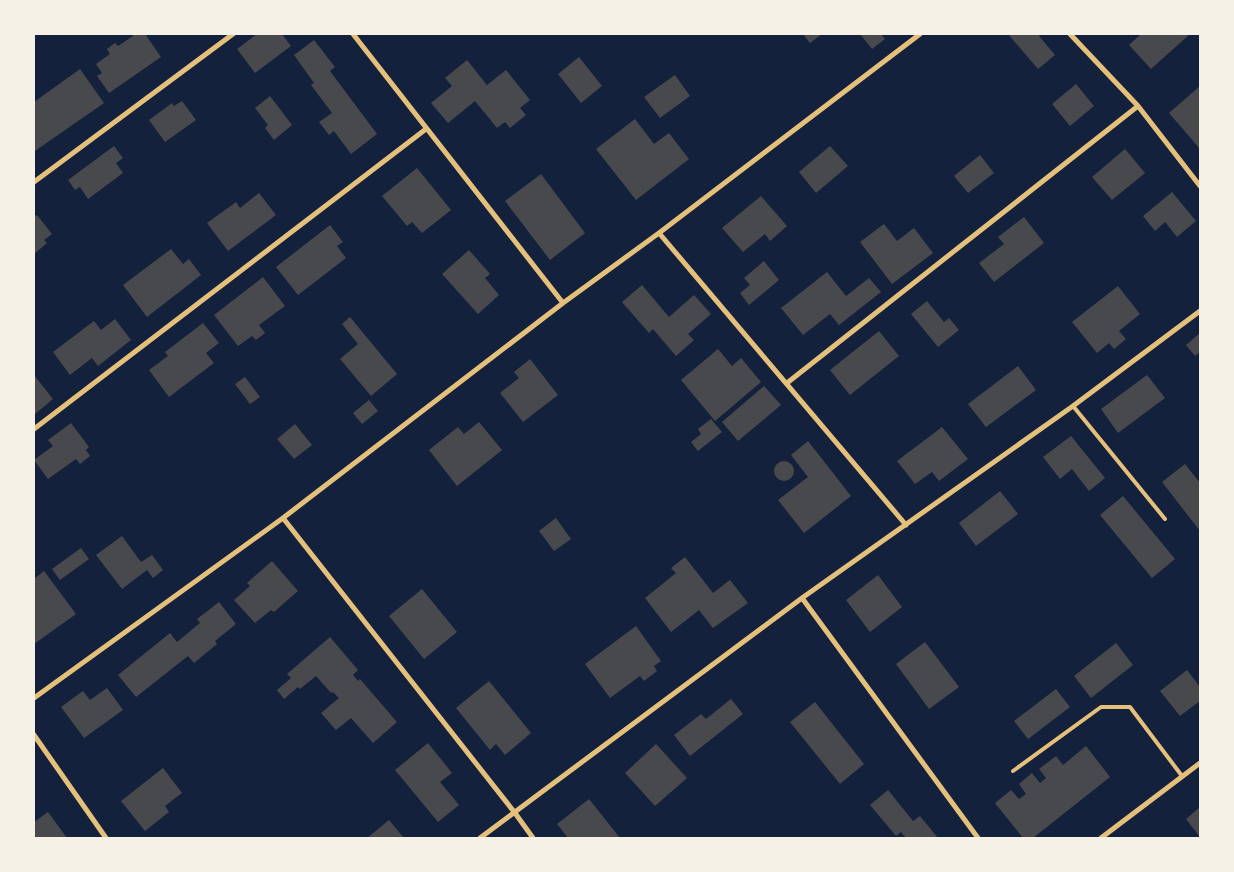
<svg xmlns="http://www.w3.org/2000/svg" width="1234" height="872" viewBox="0 0 1234 872" font-family="Roboto,sans-serif">
  <style>
    .building { fill: #48494c }
    .lines { fill: none; stroke-linecap: round; stroke-linejoin: round }
    .service { stroke: #e5c07b; stroke-width: 4 }
    .minor { stroke: #e5c07b; stroke-width: 5 }
  </style>
  <rect width="100%" height="100%" fill="#14213d"/>
  <path class="building" d="M132,34H145L161,57L109,93L97,76L102,73L96,64L110,54L107,49L115,43L118,46L133,36Z
    M257,34H282L291,46L255,73L237,49Z
    M803,34H822L810,43Z
    M860,34H881L885,39L872,49Z
    M1008,34H1042L1039,36L1055,55L1038,69Z
    M1141,34H1190L1151,69L1129,45Z
    M314,40L335,67L330,71L377,134L351,154L334,131L329,135L319,122L332,113L311,85L314,83L294,55Z
    M579,57L602,86L581,103L558,74Z
    M467,60L487,85L506,70L530,100L520,108L526,115L510,128L505,122L497,128L475,101L448,123L431,103L452,86L445,78Z
    M80,69L104,103L35,151L34,102Z
    M675,75L690,96L660,118L644,97Z
    M1076,84L1094,106L1070,126L1052,104Z
    M1200,86V149L1169,113Z
    M270,96L292,125L274,140L265,128L268,125L255,108Z
    M182,101L196,120L165,142L149,120L172,103L174,106Z
    M635,119L654,144L669,133L689,159L636,200L596,149Z
    M114,146L123,158L116,163L123,173L88,199L80,187L75,190L68,180Z
    M830,146L848,166L816,193L799,172Z
    M1125,149L1145,173L1112,200L1092,177Z
    M980,155L994,173L968,193L954,176Z
    M417,168L451,210L422,233L412,222L407,226L382,196Z
    M541,174L585,233L550,260L505,201Z
    M1172,192L1196,221L1177,237L1165,222L1155,231L1143,216Z
    M259,193L276,215L228,251L207,223L236,202L240,208Z
    M761,196L787,226L770,241L765,234L743,252L722,228Z
    M37,215L52,234L44,240L47,243L34,254V217Z
    M1024,217L1044,243L994,282L979,263L1004,244L998,237Z
    M884,224L897,241L914,228L933,253L892,284L860,242Z
    M330,225L343,242L337,246L346,258L298,295L276,267Z
    M171,249L183,264L189,259L201,275L147,317L123,285Z
    M469,250L490,274L485,278L499,295L478,314L442,274Z
    M764,261L779,280L749,305L740,293L750,285L744,278Z
    M827,272L846,296L869,278L881,292L839,325L830,314L803,335L781,308Z
    M263,277L285,306L259,325L265,333L256,340L252,336L238,346L214,315Z
    M642,285L669,317L694,295L711,314L688,334L694,340L676,356L653,329L649,333L622,302Z
    M1118,286L1140,314L1119,331L1126,339L1114,349L1109,343L1097,353L1072,322Z
    M927,301L944,322L949,318L959,330L938,347L911,314Z
    M350,317L397,374L371,396L340,359L358,344L342,324Z
    M115,319L131,340L98,366L92,358L70,375L53,352L94,321L101,330Z
    M203,323L219,343L206,353L214,363L169,397L149,370L168,356L165,352Z
    M879,331L899,356L850,395L830,370Z
    M1200,333V352L1195,356L1186,345Z
    M718,349L732,366L741,358L761,382L715,421L681,380Z
    M530,359L558,395L523,422L500,393L519,378L514,372Z
    M1018,366L1036,390L986,427L968,404Z
    M34,375L53,399L35,414L34,412Z
    M1147,375L1165,398L1118,433L1101,409Z
    M245,377L260,397L250,404L235,384Z
    M764,386L781,405L738,441L722,422Z
    M369,400L378,411L362,424L353,413Z
    M711,419L722,432L698,451L691,442L701,434L698,429Z
    M479,422L502,450L457,486L429,450L458,427L464,434Z
    M71,423L89,447L86,450L90,456L80,464L76,459L48,479L34,460L53,446L48,440Z
    M295,424L312,445L294,459L277,439Z
    M942,427L968,459L939,481L932,472L915,484L897,461Z
    M1071,436L1105,478L1089,491L1072,469L1060,479L1043,457Z
    M808,441L851,496L804,533L778,500L808,477L791,455Z
    M774 471a10 10 0 1 1 20 0a10 10 0 1 1-20 0Z
    M1185,464L1200,483V531L1162,482Z
    M1000,491L1018,514L976,546L959,523Z
    M1123,496L1175,559L1152,578L1100,515Z
    M556,518L571,539L554,551L539,531Z
    M122,536L141,562L152,555L163,570L153,578L147,570L122,589L96,555Z
    M81,548L89,559L60,580L52,569Z
    M685,557L713,593L730,580L748,603L713,628L699,610L671,632L645,598L676,573L671,568Z
    M272,561L298,591L274,612L271,610L255,623L234,600L250,586L247,583Z
    M44,571L76,614L34,644V592L35,591L34,588V579Z
    M878,575L902,607L870,632L846,600Z
    M422,589L457,632L424,659L389,616Z
    M219,602L236,624L215,641L217,644L194,663L188,656L136,697L118,675L170,633L177,642L200,623L197,619Z
    M636,626L661,661L654,666L657,671L644,681L640,676L610,698L585,664Z
    M330,637L358,670L353,675L358,681L360,679L397,722L373,743L351,718L336,730L321,713L339,698L333,692L331,693L316,676L300,689L298,687L284,699L277,690L291,678L287,674Z
    M925,642L959,687L929,709L896,664Z
    M1116,643L1133,665L1091,698L1074,676Z
    M1187,670L1200,687V701L1180,716L1160,691Z
    M489,681L531,733L505,755L496,744L490,750L456,708Z
    M107,688L123,710L84,738L61,707L83,691L90,700Z
    M1056,689L1070,707L1028,739L1014,721Z
    M731,699L743,714L690,756L674,735L701,714L706,719Z
    M815,702L864,764L840,784L790,722Z
    M428,743L452,773L440,782L459,805L438,822L395,770Z
    M656,744L687,778L655,806L625,773Z
    M1086,746L1110,777L1033,838H1023L995,803L1011,790L1019,799L1026,794L1019,784L1032,773L1040,783L1046,778L1039,769L1056,756L1063,765Z
    M163,768L182,793L165,806L169,812L145,831L121,801Z
    M888,790L913,821L920,816L938,838H906L901,832L896,836L870,805Z
    M589,799L620,838H568L557,824Z
    M1200,807V837L1186,819Z
    M48,812L67,838H34V822Z
    M389,820L404,838H367Z"/>
  <g class="lines">
    <path class="service" d="M1073,406L1165,519
      M1013,771L1101,707H1130L1182,776"/>
    <path class="minor" d="M353,34L563,303
      M1070,34L1138,106L1200,186
      M34,182L233,34
      M659,233L906,525
      M787,383L1138,106
      M34,429L426,129
      M283,518L515,813L533,838
      M802,598L978,838
      M34,698L283,518L563,303L659,233L920,34
      M34,735L106,838
      M480,838L802,598L1073,406L1200,311
      M1101,838L1200,763"/>
  </g>
  <rect width="1234" height="872" fill="none" stroke="#f6f1e7" stroke-width="70"/>
</svg>
